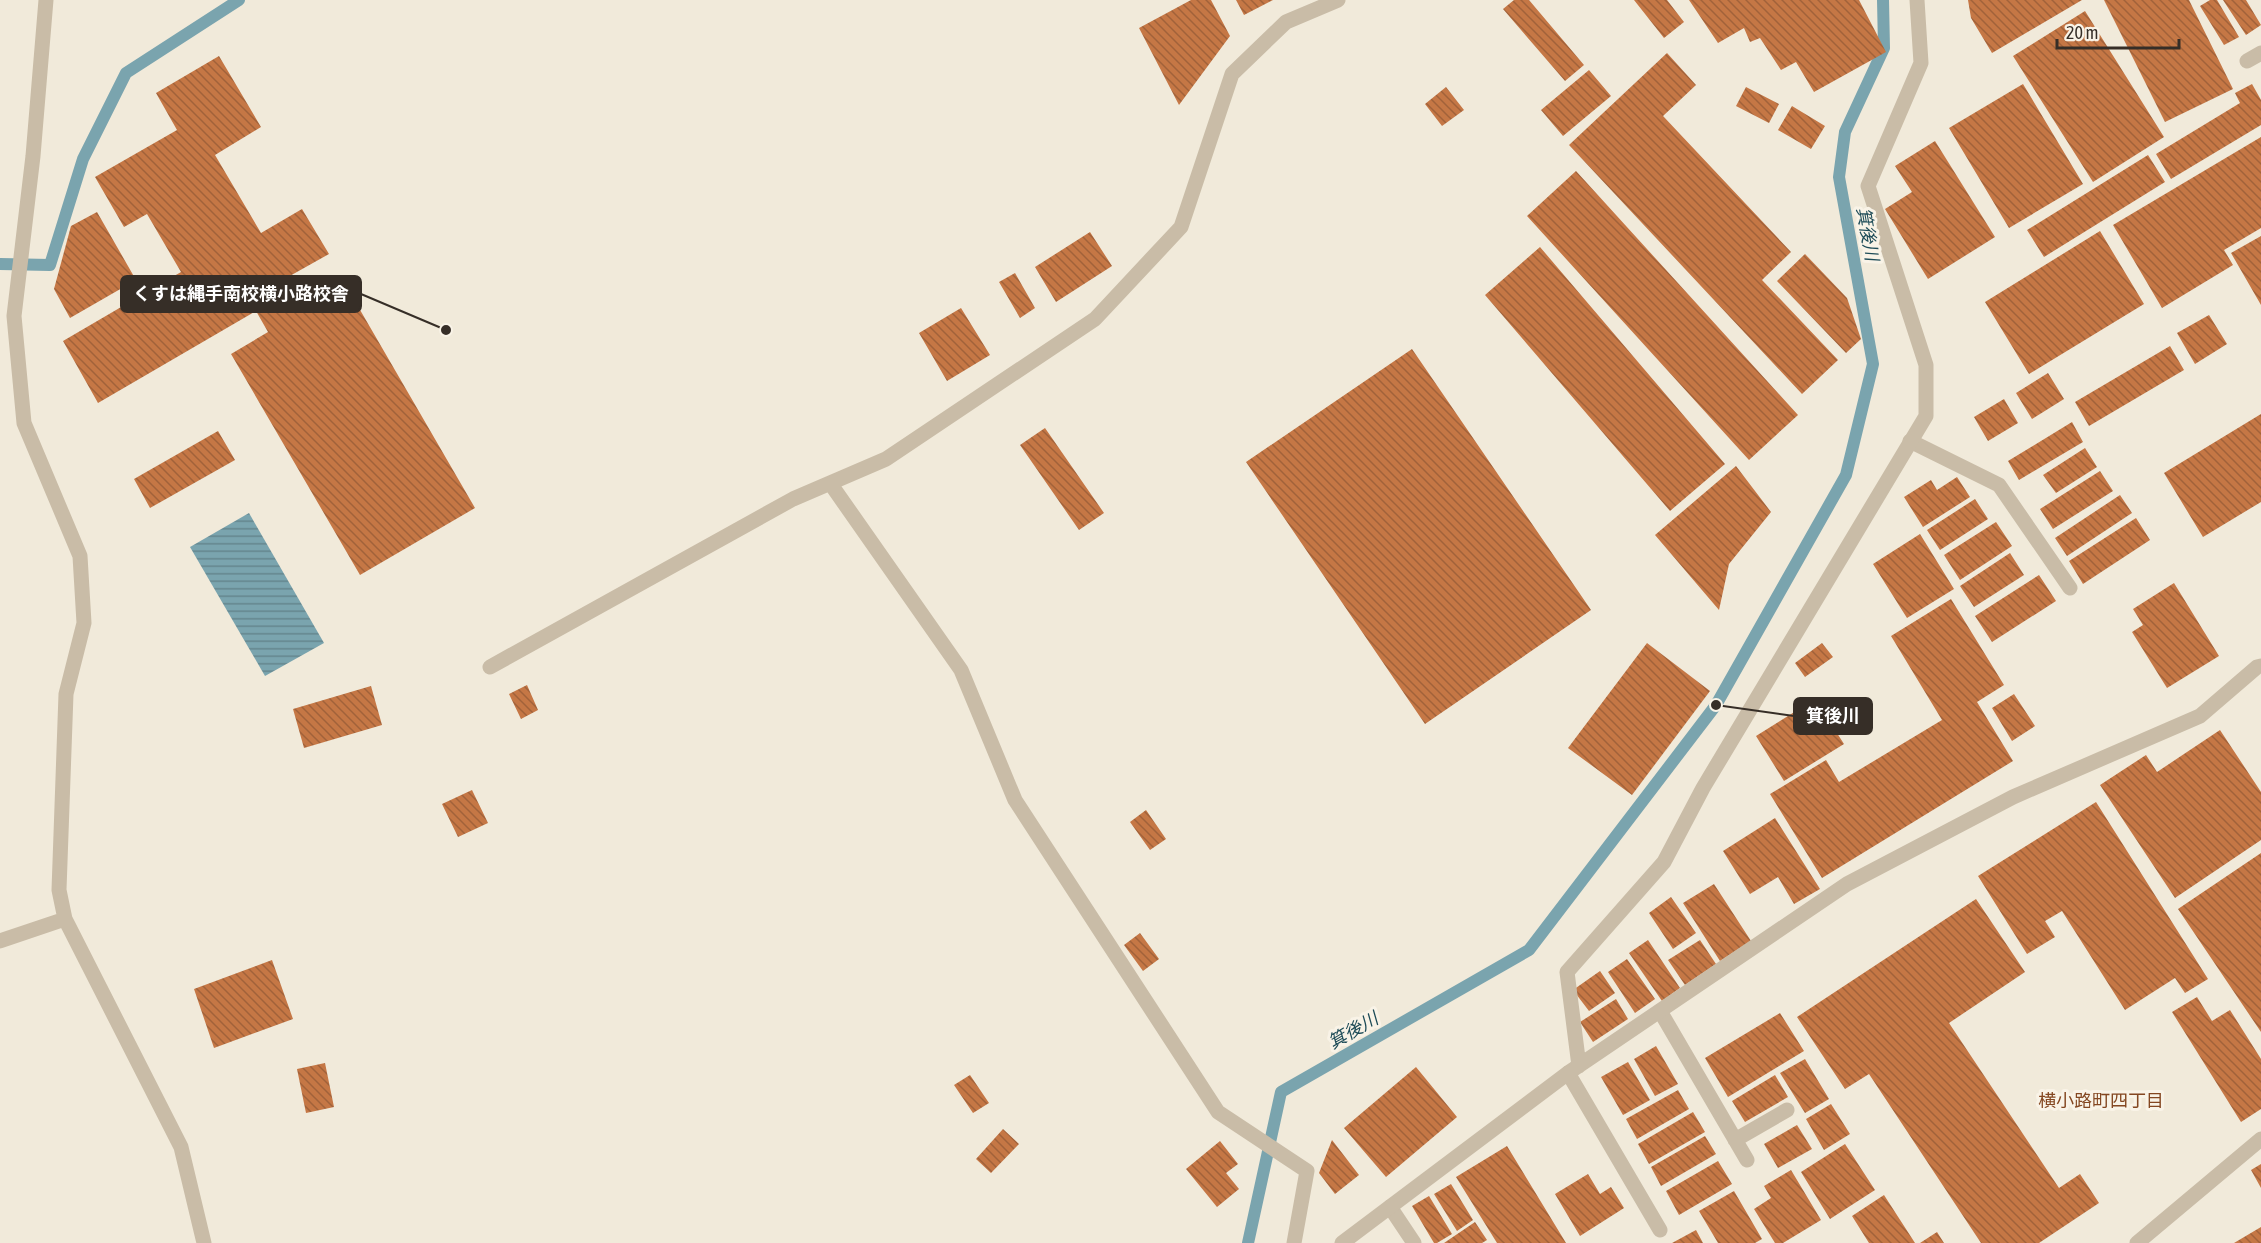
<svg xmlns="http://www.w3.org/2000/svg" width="2261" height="1243" viewBox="0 0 2261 1243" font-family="'Asap Condensed','Noto Sans JP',sans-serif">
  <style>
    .water { fill: url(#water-rules) }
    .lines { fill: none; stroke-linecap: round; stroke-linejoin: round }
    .stream { stroke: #7aa4ae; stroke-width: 12 }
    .building { fill: url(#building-back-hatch) }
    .service { stroke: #c9bca7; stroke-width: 15 }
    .minor { stroke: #c9bca7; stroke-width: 15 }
    .labels { text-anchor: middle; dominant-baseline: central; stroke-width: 6; stroke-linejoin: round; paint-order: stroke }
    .water-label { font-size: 18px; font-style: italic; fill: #1d4b57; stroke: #f9f3e7 }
    .neighbourhood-label { font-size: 18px; fill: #844721; stroke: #f9f3e7 }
    .leader { fill: none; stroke: #362e27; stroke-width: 2 }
    .callout-dot { fill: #362e27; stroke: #f9f3e7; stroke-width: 2 }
    .callout { fill: #362e27; stroke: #362e27; stroke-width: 2 }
    .callout-label { font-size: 18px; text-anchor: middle; font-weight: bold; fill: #fff }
  </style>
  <defs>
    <pattern id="water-rules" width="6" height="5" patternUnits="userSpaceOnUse" patternTransform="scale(1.5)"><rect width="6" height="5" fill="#7aa4ae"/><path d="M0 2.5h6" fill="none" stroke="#65868e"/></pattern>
    <pattern id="building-back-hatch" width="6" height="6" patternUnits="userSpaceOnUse" patternTransform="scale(1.5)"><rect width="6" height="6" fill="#c57745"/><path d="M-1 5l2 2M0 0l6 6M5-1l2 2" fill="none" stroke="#a1623a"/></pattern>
  </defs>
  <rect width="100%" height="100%" fill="#f1eada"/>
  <path class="water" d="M249,513L324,643L265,676L190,547Z"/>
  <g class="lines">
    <path class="stream" d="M0,264L50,265L83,159L126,73L239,0
      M1248,1243L1281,1092L1529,950L1716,705L1846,475L1873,364L1839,177L1845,132L1884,48L1883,0"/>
  </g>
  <path class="building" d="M1191,0H1211L1230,36L1179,105L1139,28Z
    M1236,0H1273L1244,15Z
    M1514,0H1529L1584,65L1565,81L1503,9Z
    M1634,0H1667L1684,22L1664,38Z
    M1689,0H1859L1886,52L1814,92L1796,62L1781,70L1760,38L1750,42L1744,28L1718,43Z
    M1968,0H2082L1992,53L1971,18Z
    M2104,0H2189L2233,89L2165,122Z
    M2210,0H2217L2239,37L2224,45L2200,6Z
    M2223,0H2246L2261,25L2246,35Z
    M2085,11L2164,137L2093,182L2013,56Z
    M1667,53L1696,85L1663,116L1791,252L1762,280L1838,360L1802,394L1569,145Z
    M219,56L261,127L215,155L261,233L302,209L329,254L288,277L305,307L345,284L475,508L360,575L231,354L268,332L256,311L98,403L63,341L181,272L147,214L124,227L95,177L177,130L156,93Z
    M1589,70L1611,96L1563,136L1541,110Z
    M2023,84L2083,184L2009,228L1949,128Z
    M2252,84L2261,100V125L2171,179L2156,154L2240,103L2235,93Z
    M1446,87L1464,110L1442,126L1425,104Z
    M1746,87L1779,104L1769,123L1736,106Z
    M1792,106L1825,126L1811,149L1778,130Z
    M2261,137V228L2224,250L2233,265L2162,308L2113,225Z
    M1935,141L1995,237L1928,279L1885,209L1912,192L1895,166Z
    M2148,155L2165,182L2044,257L2027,230Z
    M1576,171L1798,415L1749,460L1527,216Z
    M97,212L136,280L70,318L54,289L71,226Z
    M2100,231L2144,304L2029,374L1985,302Z
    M1090,232L1112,266L1056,302L1035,267Z
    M2261,236V305L2231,253Z
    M1540,247L1725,464L1670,511L1485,295Z
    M1805,254L1847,298L1861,339L1846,353L1777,281Z
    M1015,273L1035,308L1020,318L999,282Z
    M961,308L990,355L947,381L919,333Z
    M2209,315L2227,344L2195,364L2177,333Z
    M2170,346L2184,370L2089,426L2075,402Z
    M1412,349L1591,610L1425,724L1246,462Z
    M2048,373L2064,399L2032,419L2016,393Z
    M2004,399L2018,423L1988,441L1974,417Z
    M2261,414V502L2203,537L2164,473Z
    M2072,422L2083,442L2019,480L2008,461Z
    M1045,428L1104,513L1079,530L1020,445Z
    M218,431L235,460L150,508L134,479Z
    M2085,448L2097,467L2056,493L2043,475Z
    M1736,466L1771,512L1729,564L1719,610L1655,535Z
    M2100,471L2113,491L2053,529L2040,509Z
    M1957,477L1970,497L1923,527L1904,497L1931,480L1937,490Z
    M2120,495L2132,513L2067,556L2055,538Z
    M1975,499L1988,519L1940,550L1927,530Z
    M2136,518L2150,540L2083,584L2069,561Z
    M1996,522L2012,546L1960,580L1944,555Z
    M1920,534L1954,589L1907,618L1873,564Z
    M2010,553L2024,575L1974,607L1960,586Z
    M2039,575L2056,601L1992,642L1975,616Z
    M2174,583L2219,656L2167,688L2132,632L2143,625L2133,609Z
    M1951,599L2004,685L1977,702L2013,761L1822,878L1770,794L1826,760L1839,782L1942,720L1891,636Z
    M1647,643L1710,691L1632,795L1568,748Z
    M1822,643L1833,657L1805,677L1795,663Z
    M527,685L538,710L521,719L509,694Z
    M371,686L382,725L304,748L293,709Z
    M2014,694L2035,726L2012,741L1992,708Z
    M1815,699L1844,744L1784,781L1756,736Z
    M2220,730L2261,792V840L2175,898L2100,785L2146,755L2157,772Z
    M472,790L488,823L458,837L442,804Z
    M2096,802L2208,979L2185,993L2175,978L2125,1010L2062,911L2045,921L2055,937L2027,954L1978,876Z
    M1146,810L1166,839L1150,850L1130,822Z
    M1775,818L1820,889L1794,904L1778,877L1750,894L1723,851Z
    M2261,853V1032L2178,909Z
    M1714,884L1751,941L1720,961L1683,903Z
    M1671,897L1696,933L1673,949L1649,913Z
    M1976,899L2025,972L1949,1023L2059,1188L2080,1174L2099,1203L2039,1243H1981L1869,1074L1845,1089L1797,1017Z
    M1140,933L1159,959L1143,971L1124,945Z
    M1648,940L1680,988L1662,1001L1629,953Z
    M1700,940L1716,964L1685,985L1668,960Z
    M1627,959L1655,999L1635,1013L1608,972Z
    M272,960L293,1019L214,1048L194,989Z
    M1600,971L1615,993L1589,1011L1573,990Z
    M2197,997L2212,1021L2230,1010L2261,1059V1109L2241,1122L2172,1012Z
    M1616,999L1628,1019L1593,1042L1580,1022Z
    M1780,1013L1804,1051L1728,1097L1705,1058Z
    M1656,1046L1678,1084L1655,1096L1634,1059Z
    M1805,1059L1829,1099L1805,1113L1780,1073Z
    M1628,1062L1650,1100L1623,1115L1601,1077Z
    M325,1063L334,1107L306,1113L297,1069Z
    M1416,1067L1457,1117L1386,1177L1344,1128Z
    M970,1075L989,1103L973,1113L954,1085Z
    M1775,1075L1788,1097L1745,1122L1732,1101Z
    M1678,1090L1689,1109L1637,1139L1626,1119Z
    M1831,1104L1850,1134L1824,1150L1806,1119Z
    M1693,1112L1705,1132L1649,1164L1638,1144Z
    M1797,1125L1812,1149L1778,1168L1764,1144Z
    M1003,1129L1019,1144L991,1173L976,1159Z
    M1705,1136L1716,1154L1661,1186L1651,1167Z
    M1332,1140L1359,1175L1335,1194L1319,1173Z
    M1220,1141L1238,1164L1226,1173L1239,1189L1217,1207L1186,1169Z
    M1845,1144L1875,1190L1830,1219L1801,1172Z
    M1507,1146L1566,1243H1497L1456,1177Z
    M1718,1161L1732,1184L1679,1215L1666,1191Z
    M2261,1164V1188L2251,1170Z
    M1791,1170L1821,1220L1783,1243H1775L1754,1209L1771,1198L1764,1186Z
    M1588,1174L1600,1194L1611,1187L1624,1208L1580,1236L1555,1194Z
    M1451,1184L1473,1220L1457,1231L1434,1194Z
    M1734,1191L1762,1239L1755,1243H1718L1699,1211Z
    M1884,1195L1915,1243H1869L1852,1216Z
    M1429,1196L1452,1234L1437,1243H1434L1412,1206Z
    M1475,1222L1487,1240L1482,1243H1444Z
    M2261,1227V1243H2234Z
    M1696,1230L1703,1243H1672Z
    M1937,1232L1944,1243H1920Z"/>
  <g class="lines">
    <path class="service" d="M2247,61L2261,53
      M1910,441L1999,485L2070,588
      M1660,1011L1747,1160
      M1568,1073L1660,1230
      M1735,1140L1787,1110
      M1390,1207L1414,1243"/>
    <path class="minor" d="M46,0L33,156L14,316L24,423L80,556L84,623L66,694L59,890L65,919L181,1147L204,1243
      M830,483L961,670L1015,800L1218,1112L1307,1171L1294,1243
      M490,667L793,499L886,459L1095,319L1181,227L1232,74L1286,22L1338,0
      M0,941L65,919
      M1579,1066L1567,972L1664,862L1703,788L1926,416V365L1868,186L1921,63L1917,0
      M1342,1243L1568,1073L1847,884L2013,797L2200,716L2257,667L2261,666
      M2137,1243L2261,1139"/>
  </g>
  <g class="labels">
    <g class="water-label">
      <text transform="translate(1868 234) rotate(80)">箕後川</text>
      <text transform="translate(1353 1030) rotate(-30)">箕後川</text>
    </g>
    <g class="neighbourhood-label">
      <text x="2101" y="1100">横小路町四丁目</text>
    </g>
  </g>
  <path class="leader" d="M446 330L361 294M1716 705L1794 716"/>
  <g class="callout-dot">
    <circle cx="446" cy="330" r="6"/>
    <circle cx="1716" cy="705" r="6"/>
  </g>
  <g class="callout">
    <rect x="121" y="276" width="240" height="36" rx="6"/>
    <rect x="1794" y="698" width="78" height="36" rx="6"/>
  </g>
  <g class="callout-label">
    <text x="241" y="300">くすは縄手南校横小路校舎</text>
    <text x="1833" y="722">箕後川</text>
  </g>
  <path d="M2057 39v9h122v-9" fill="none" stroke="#362e27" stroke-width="3"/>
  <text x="2066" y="39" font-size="18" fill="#362e27" stroke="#f9f3e7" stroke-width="4.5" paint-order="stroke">20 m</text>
</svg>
